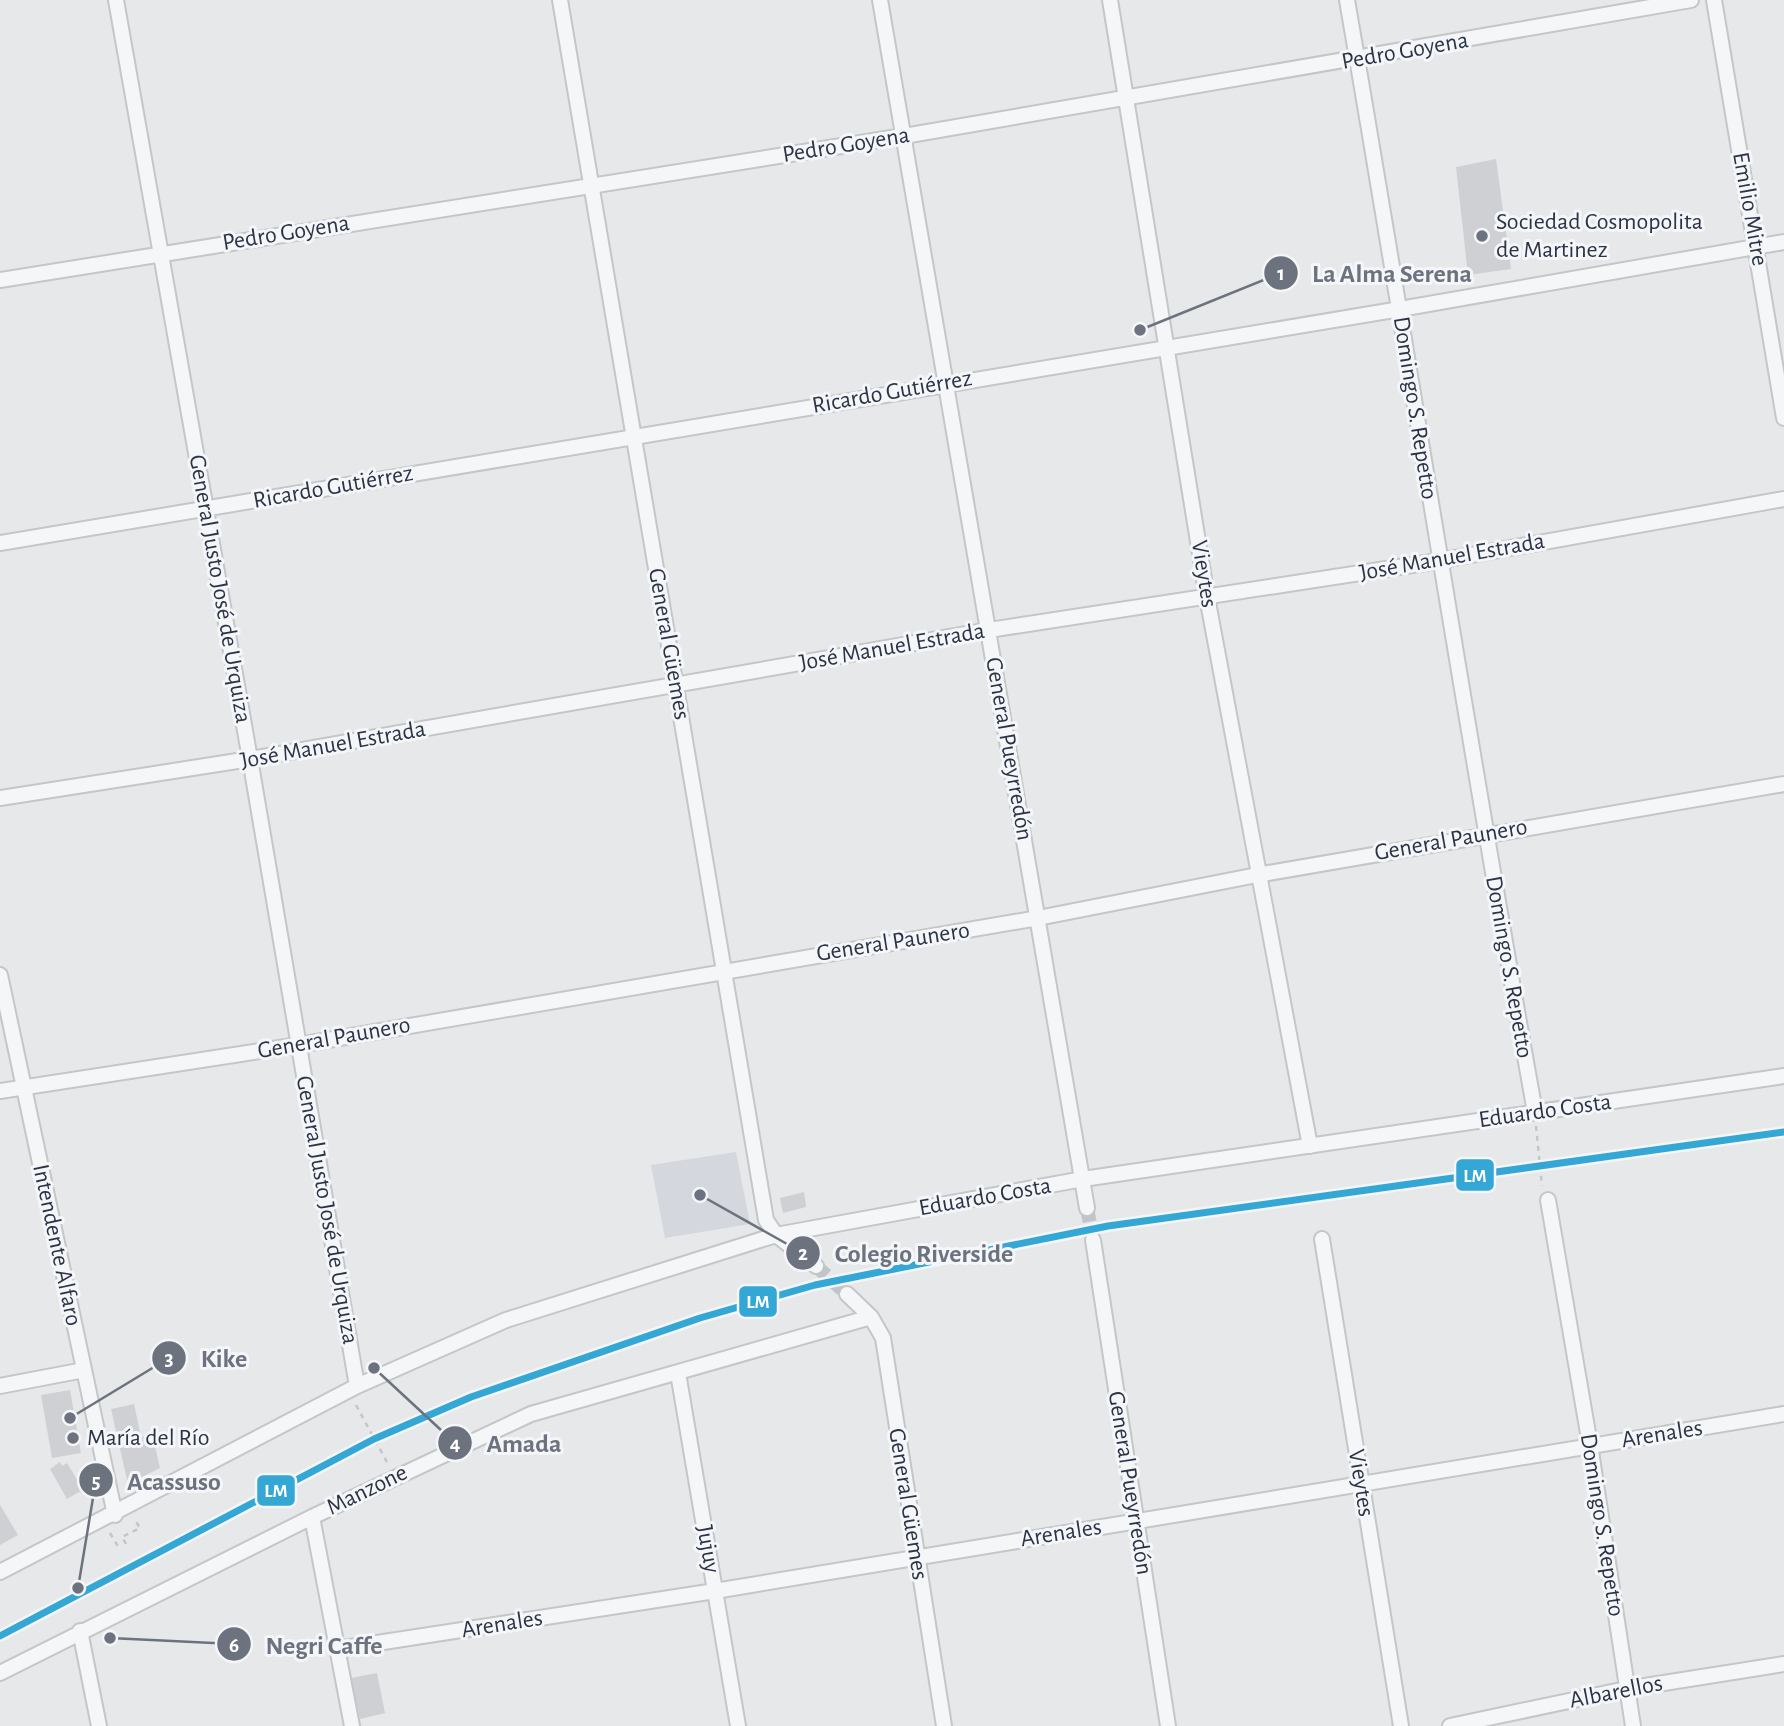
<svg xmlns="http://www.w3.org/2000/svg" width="1784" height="1726" viewBox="0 0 1784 1726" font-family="'Alegreya Sans',sans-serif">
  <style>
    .built { fill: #d4d7dd }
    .building { fill: #ced0d3 }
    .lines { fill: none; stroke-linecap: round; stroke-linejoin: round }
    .street-tunnel { stroke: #c1c4c9; stroke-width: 14; stroke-dasharray: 14 7; stroke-linecap: butt }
    .street-casing { stroke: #c4c6c8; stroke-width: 18 }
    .path { stroke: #c5c6ca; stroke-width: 2.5; stroke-dasharray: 5 5; stroke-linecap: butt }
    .street { stroke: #f5f6f7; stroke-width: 14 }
    .rail-1-casing { stroke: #f4f6f9; stroke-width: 12 }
    .rail-1 { stroke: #35a7d4; stroke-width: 7 }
    .poi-dot { fill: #6c737f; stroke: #f4f6f9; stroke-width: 2.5 }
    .labels { text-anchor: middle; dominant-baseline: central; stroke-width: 6; stroke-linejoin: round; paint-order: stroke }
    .street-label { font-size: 24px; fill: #2b3445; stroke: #f4f6f9 }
    .poi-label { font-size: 24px; fill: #2b3445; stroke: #f4f6f9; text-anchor: start }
    .leader { fill: none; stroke: #6c737f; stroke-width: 2.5 }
    .callout-dot { fill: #6c737f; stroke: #f4f6f9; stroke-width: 2.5 }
    .mark-label { font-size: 21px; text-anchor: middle; font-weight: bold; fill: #fff }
    .callout-label { font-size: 26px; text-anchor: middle; font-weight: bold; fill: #6c737f; stroke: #f4f6f9; stroke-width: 6; stroke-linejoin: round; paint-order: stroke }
    .line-badge { stroke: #f4f6f9; stroke-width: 2.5 }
    .badge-label { font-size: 19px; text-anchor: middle; font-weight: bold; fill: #fff }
  </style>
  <rect width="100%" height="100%" fill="#e6e8ea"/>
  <path class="built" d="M736,1152L750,1224L665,1238L651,1165Z"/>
  <path class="building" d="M1496,159L1511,269L1468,275L1456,167Z
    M804,1192L806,1207L783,1213L780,1198Z
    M70,1390L81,1453L52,1458L41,1395Z
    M134,1404L141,1437L152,1434L160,1468L128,1484L111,1409Z
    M60,1462L62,1466L67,1463L81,1486L87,1488L85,1494L79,1492L67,1499L50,1469Z
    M0,1505L18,1535L0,1545Z
    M377,1673L385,1713L360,1719L351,1678Z"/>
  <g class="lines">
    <path class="street-tunnel" d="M1087,1208L1093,1240
      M816,1266L847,1294"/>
    <defs>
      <path id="street" d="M116,0L250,759L357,1386
        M560,0L766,1220L776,1235L816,1266
        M880,0L1087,1208
        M1110,0L1207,597L1310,1146
        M1347,0C1411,371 1468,742 1535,1112
        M1714,0L1784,418
        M0,280L904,136L1691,0
        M0,543L1400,309L1784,242
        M0,798L250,759L989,630L1438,561L1784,499
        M0,975L115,1515
        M0,1091L299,1045L1038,918L1257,875L1784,784
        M1548,1200L1590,1445L1633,1726
        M1322,1239L1401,1726
        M1093,1240L1168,1726
        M847,1294L871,1317L883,1338L944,1726
        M678,1373L738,1726
        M0,1386L84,1370
        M312,1517L352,1726
        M0,1572L357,1386L506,1320L776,1235L1083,1179L1784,1076
        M80,1631L99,1726
        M338,1649L715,1591L1784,1414
        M0,1673L312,1517L531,1414L871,1317
        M1450,1726L1626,1689L1784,1664"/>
    </defs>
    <use href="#street" class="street-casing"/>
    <path class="path" d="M1536,1126L1542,1186
      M356,1405L388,1464
      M110,1533L119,1548
      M126,1544L122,1537L140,1528L135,1520"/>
    <use href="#street" class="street"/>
    <defs>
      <path id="rail-1" d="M0,1636L374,1439L471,1397L700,1318L815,1285L1108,1226L1784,1132"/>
    </defs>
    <use href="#rail-1" class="rail-1-casing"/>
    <use href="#rail-1" class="rail-1"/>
  </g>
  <g class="poi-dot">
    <circle cx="1482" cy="236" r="7"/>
    <circle cx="73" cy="1438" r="7"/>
  </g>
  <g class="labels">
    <g class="street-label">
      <text transform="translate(1405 51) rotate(-10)">Pedro Goyena</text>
      <text transform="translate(846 145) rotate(-9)">Pedro Goyena</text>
      <text transform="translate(1750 209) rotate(80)">Emilio Mitre</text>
      <text transform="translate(286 233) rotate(-9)">Pedro Goyena</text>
      <text transform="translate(892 392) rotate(-10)">Ricardo Gutiérrez</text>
      <text transform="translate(1415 408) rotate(81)">Domingo S. Repetto</text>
      <text transform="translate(333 487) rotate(-10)">Ricardo Gutiérrez</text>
      <text transform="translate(1452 557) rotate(-10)">José Manuel Estrada</text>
      <text transform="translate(1204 574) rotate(81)">Vieytes</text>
      <text transform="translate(220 589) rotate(80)">General Justo José de Urquiza</text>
      <text transform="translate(669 644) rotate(80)">General Güemes</text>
      <text transform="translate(892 647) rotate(-10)">José Manuel Estrada</text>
      <text transform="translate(333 745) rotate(-10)">José Manuel Estrada</text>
      <text transform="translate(1009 749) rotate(80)">General Pueyrredón</text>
      <text transform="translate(1451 840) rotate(-10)">General Paunero</text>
      <text transform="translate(893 942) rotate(-9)">General Paunero</text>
      <text transform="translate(1509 967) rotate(80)">Domingo S. Repetto</text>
      <text transform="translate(334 1038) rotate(-10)">General Paunero</text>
      <text transform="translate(1545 1111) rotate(-8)">Eduardo Costa</text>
      <text transform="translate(985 1197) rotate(-10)">Eduardo Costa</text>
      <text transform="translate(327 1210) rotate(80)">General Justo José de Urquiza</text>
      <text transform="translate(57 1245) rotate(78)">Intendente Alfaro</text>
      <text transform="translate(1662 1434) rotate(-9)">Arenales</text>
      <text transform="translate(1130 1483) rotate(81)">General Pueyrredón</text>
      <text transform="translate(1361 1483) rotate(81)">Vieytes</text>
      <text transform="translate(367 1490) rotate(-26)">Manzone</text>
      <text transform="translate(908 1504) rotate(81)">General Güemes</text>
      <text transform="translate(1602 1525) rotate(81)">Domingo S. Repetto</text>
      <text transform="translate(1061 1533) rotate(-9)">Arenales</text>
      <text transform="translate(708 1549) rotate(80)">Jujuy</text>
      <text transform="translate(502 1624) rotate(-9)">Arenales</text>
      <text transform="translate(1616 1692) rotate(-11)">Albarellos</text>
    </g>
    <g class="poi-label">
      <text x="1496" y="222">Sociedad Cosmopolita<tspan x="1496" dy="28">de Martinez</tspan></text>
      <text x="87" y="1438">María del Río</text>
    </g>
  </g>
  <path class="leader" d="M1140 330L1281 273M700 1195L803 1253M70 1418L169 1358M374 1368L455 1443M78 1588L96 1480M110 1638L234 1644"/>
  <g class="callout-dot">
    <circle cx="1140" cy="330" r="7"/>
    <circle cx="700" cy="1195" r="7"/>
    <circle cx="70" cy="1418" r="7"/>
    <circle cx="374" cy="1368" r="7"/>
    <circle cx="78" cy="1588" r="7"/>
    <circle cx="110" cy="1638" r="7"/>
    <circle cx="1281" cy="273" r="18"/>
    <circle cx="803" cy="1253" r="18"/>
    <circle cx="169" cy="1358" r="18"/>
    <circle cx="455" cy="1443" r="18"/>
    <circle cx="96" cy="1480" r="18"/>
    <circle cx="234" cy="1644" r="18"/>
  </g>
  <g class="mark-label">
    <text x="1281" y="280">1</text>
    <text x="803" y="1260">2</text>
    <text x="169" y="1365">3</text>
    <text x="455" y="1450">4</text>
    <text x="96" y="1488">5</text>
    <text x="234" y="1652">6</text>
  </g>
  <g class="callout-label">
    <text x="1392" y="282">La Alma Serena</text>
    <text x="924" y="1262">Colegio Riverside</text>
    <text x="224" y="1367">Kike</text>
    <text x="524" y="1452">Amada</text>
    <text x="174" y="1490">Acassuso</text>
    <text x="324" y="1654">Negri Caffe</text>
  </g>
  <g class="line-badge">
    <rect x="1455" y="1158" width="40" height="34" rx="7" fill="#35a7d4"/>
    <rect x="738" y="1285" width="40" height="33" rx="7" fill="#35a7d4"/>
    <rect x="256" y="1474" width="40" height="33" rx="7" fill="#35a7d4"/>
  </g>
  <g class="badge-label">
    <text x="1475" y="1182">LM</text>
    <text x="758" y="1308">LM</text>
    <text x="276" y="1497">LM</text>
  </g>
</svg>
